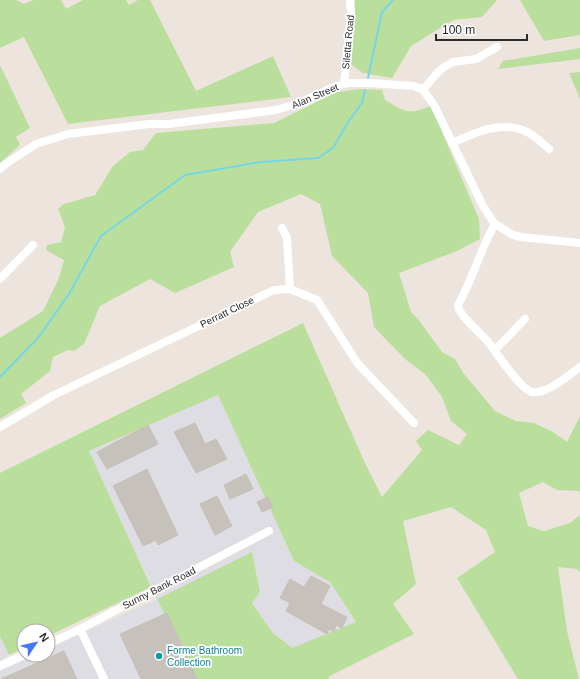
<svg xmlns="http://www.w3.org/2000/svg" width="580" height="679" viewBox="0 0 580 679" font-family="Helvetica,sans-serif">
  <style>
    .industrial { fill: #dedde4 }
    .green { fill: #badf9c }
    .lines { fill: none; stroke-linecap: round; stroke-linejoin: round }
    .stream { stroke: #75d6e8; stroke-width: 2 }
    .building { fill: #c7c1bc; stroke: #c7bfb7 }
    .minor { stroke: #fff; stroke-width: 8 }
    .culture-dot { fill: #0f9aa8; stroke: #fff; stroke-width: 1.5 }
    .labels { text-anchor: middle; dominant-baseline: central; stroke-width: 3.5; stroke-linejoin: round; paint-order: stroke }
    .street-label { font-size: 10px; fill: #2a2a2a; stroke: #fff }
    .culture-label { font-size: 10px; fill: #0d838f; stroke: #fff; text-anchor: start }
  </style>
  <rect width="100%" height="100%" fill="#ece4dd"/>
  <path class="industrial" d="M218,395L294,561L330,582L356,623L292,648L272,632L252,603L260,592L252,552L197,679H0V671L34,655H48V649L157,599L89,451Z
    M0,636L9,655L0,660Z"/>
  <path class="green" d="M0,0H16L24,4L33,0H61L66,9L83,0H126L129,5L138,0H150L196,91L273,56L291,97L68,124L24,37L0,48Z
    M355,0H497L482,17L453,20L411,46L392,78L363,73L351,64Z
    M520,0H580V35L544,41Z
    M580,48V59L498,69L503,61Z
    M0,65L30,128L16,137L20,145L0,163Z
    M580,72V99L569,73Z
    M359,89L382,90L385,100C405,112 407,115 431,106L479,219L480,239L457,251L399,273L411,312L418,319L442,352L455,359L464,374L495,411L516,421L534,423L553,432L567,442L580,416V493L579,491L557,490L543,482L519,493L528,526L544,531L570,523L580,515V572L577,569L558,567L567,631L579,679H518L457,578L495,552L486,530L451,507L403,521L416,584L393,604L414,634L328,677L330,679H197L157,599L252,552L260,592L252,603L272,632L292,648L356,622L330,582L294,561L218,395L89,451L151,587L48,636V631H24V648L9,655L0,636V473L303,323L364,461L382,497L422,450L416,441L428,430L459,445L467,434L451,421L442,397L425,374L405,359L374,327L368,293L332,256L320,204L301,194L258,212L230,252L234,267L175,293L150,279L100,306L84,344L74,351L68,350L53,357L50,371L21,394L26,403L0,419V338L43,311L59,278L64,260L46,250L47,245L61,242L65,227L58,209L64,204L95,195L113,166L130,152L143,150L156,133L274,123L337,92Z"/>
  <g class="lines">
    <path class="stream" d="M368,78L382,12L393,0
      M0,377L38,338L69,294L101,236L185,175L261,162L318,158L333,148L348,122L362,103L365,90"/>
  </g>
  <path class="building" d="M195,423L205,444L216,439L227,459L196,473L174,432Z
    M148,425L158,444L107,469L97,452Z
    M147,469L178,535L158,545L156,540L143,546L113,486Z
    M246,474L253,489L230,499L224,485Z
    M217,496L232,526L215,535L200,504Z
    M268,497L273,507L262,512L257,502Z
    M311,576L330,586L321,604L347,617L342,628L336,625L334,632L329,629L327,634L286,611L290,603L280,598L290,579L304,587Z
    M167,613L197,679H141L120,634Z
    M64,651L77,679H1Z"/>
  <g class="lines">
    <path class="minor" d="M344,84L351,13L350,0
      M423,90L437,73L444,67L453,62L476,59L497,47
      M452,143C476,132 504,119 529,133C536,137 543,144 549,149
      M0,169L7,163L36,144L68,134L149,124H169L276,110L299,103L331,88L348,83H370L414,86L423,90L434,105L482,204L490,217L495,224L503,229L513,235L521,237L580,243
      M495,224C480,249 473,279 458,305C458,315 481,333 488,342C497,353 520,389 532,392C546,395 569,375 580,367
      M282,228L287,238L290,289
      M0,279L33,245
      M495,350L525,319
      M0,427L54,395L274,290L290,289L317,300L358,364L414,423
      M80,629L104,679
      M48,644L80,629L269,531
      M0,666L24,655"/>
  </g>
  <circle class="culture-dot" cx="159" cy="656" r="4"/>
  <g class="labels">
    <g class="street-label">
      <text transform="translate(348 42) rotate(-85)">Siletta Road</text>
      <text transform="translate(315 96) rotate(-23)">Alan Street</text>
      <text transform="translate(227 312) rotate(-26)">Perratt Close</text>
      <text transform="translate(159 588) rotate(-27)">Sunny Bank Road</text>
    </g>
    <g class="culture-label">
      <text x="167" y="650">Forme Bathroom<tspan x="167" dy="12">Collection</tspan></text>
    </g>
  </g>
  <g transform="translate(36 643) rotate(55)"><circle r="19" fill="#ffffff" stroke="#aaaaaa"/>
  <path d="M0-3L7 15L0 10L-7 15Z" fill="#4578f1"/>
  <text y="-6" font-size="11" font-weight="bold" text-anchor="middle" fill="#2a2a2a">N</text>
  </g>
  <path d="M436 34v6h91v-6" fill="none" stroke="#2a2a2a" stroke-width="2"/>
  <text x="442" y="34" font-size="12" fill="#2a2a2a" stroke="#ffffff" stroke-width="3" paint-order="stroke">100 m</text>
</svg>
